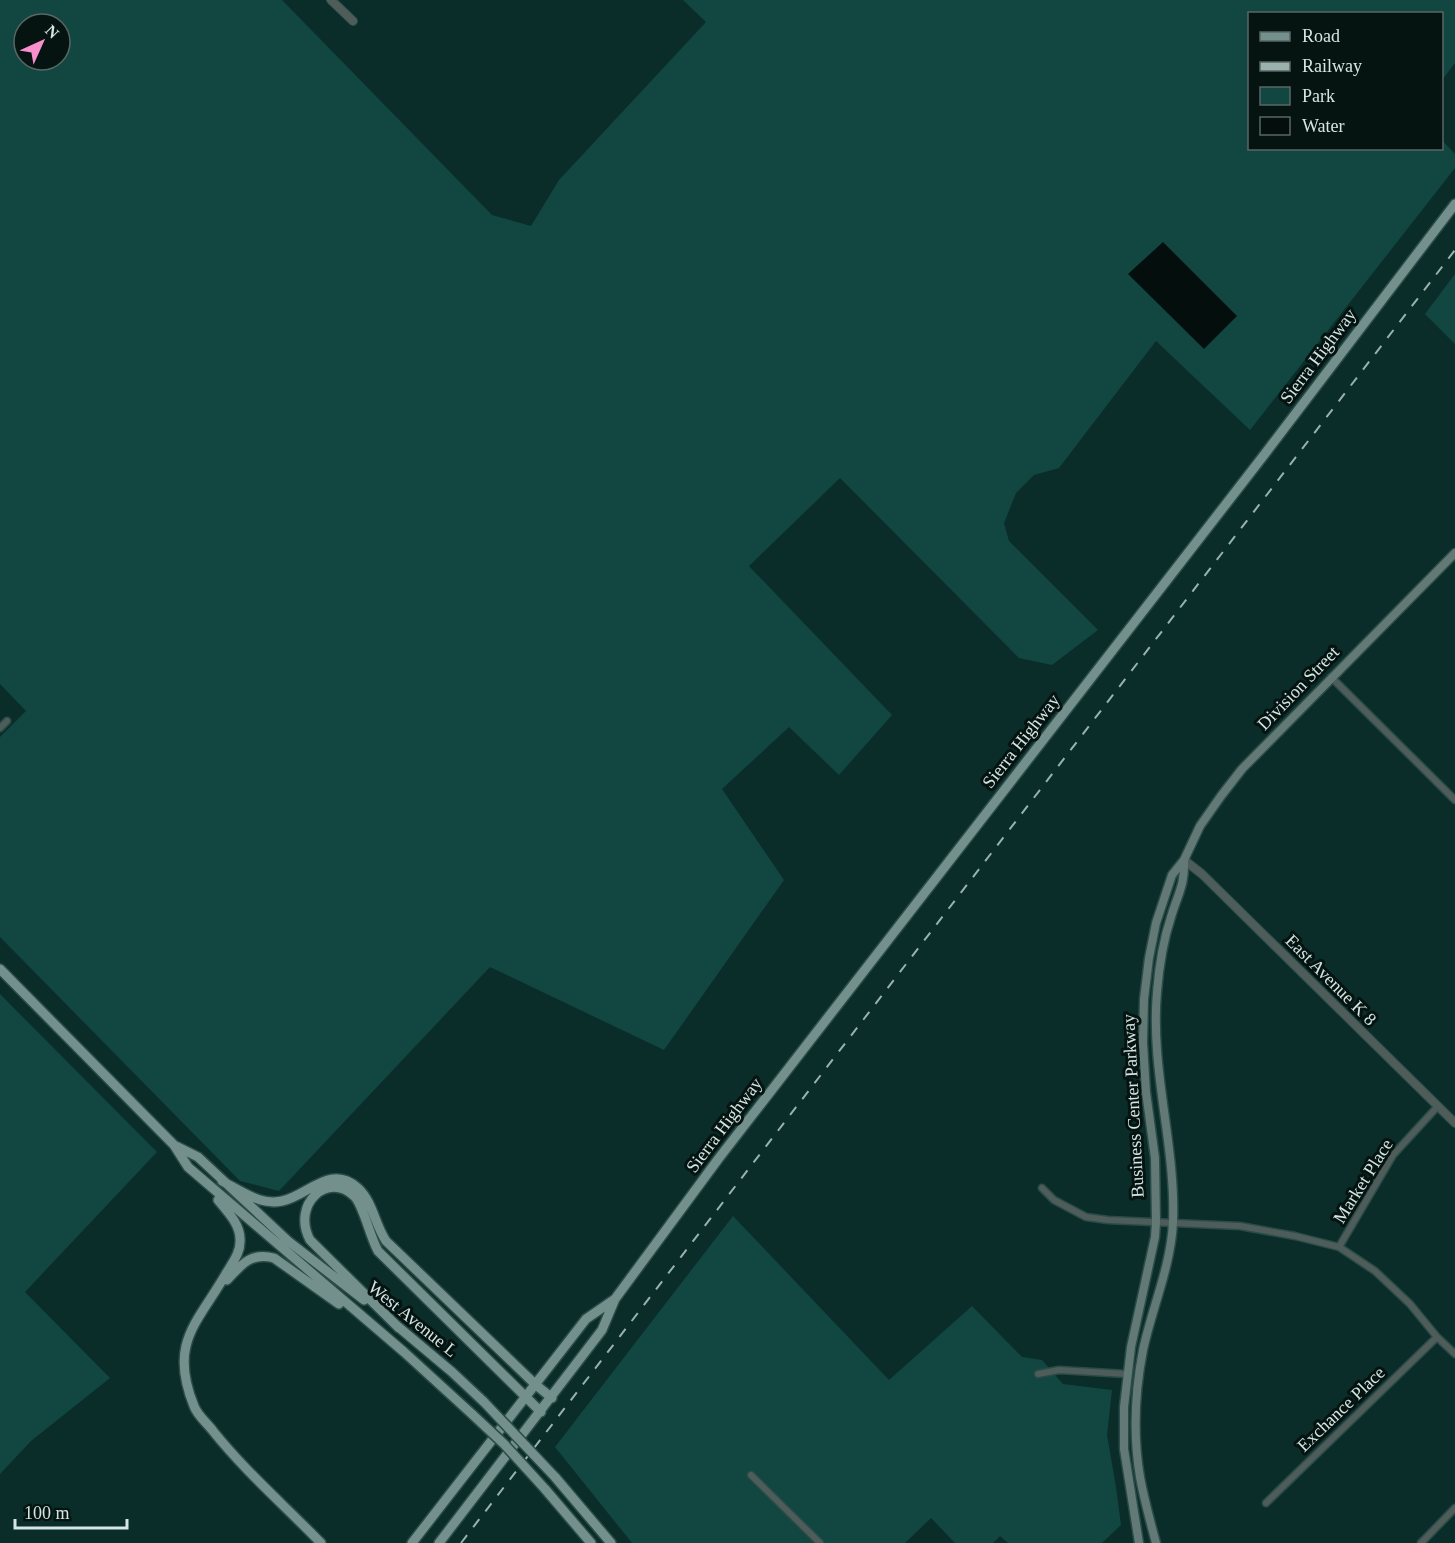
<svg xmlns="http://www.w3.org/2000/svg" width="1455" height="1543" viewBox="0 0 1455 1543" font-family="'Times New Roman',serif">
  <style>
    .green { fill: #124641; fill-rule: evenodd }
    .water { fill: #040f0d }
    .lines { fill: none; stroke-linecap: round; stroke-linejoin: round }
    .minor-casing { stroke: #2a4b48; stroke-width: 9 }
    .tertiary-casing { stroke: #2a4b48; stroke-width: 10 }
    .secondary-casing { stroke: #2a4b48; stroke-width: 11 }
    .primary-casing { stroke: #2a4b48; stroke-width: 12 }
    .minor { stroke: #4e5c5a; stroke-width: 6 }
    .tertiary { stroke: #4e5c5a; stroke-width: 8 }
    .secondary { stroke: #637976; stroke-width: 8 }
    .primary { stroke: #73908c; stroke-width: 9 }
    .rail { stroke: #9ab1ae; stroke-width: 2; stroke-dasharray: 10 10; stroke-linecap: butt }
    .primary-bridge-casing { stroke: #2a4b48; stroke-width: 12; stroke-linecap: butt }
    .primary-bridge { stroke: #73908c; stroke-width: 9 }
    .labels { text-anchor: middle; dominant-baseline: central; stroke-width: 6; stroke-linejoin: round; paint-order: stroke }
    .street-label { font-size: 18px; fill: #d4e6e3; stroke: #051311 }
  </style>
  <rect width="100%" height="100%" fill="#0a2d2a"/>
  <path class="green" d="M0,0H282L492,215L531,226L559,180L706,22L683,0H1455V63L1442,80V14H1250V148H1442V140L1455,154V168L1250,430L1156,341L1059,468L1034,475L1016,493L1004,523L1009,541L1098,630L1052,665L1019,658L840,478L749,566L892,715L839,775L789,727L722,789L784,880L664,1050L490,967L279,1191L240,1181L0,937V737L26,711L0,684ZM24,24H60V60H24Z
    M1455,274V344L1425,314Z
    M0,994L157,1152L25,1292L110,1378L31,1441L0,1474Z
    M733,1216L889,1380L972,1306L1022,1357L1042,1360L1063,1384L1112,1390L1107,1435L1116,1487L1121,1525L1102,1543H1008L1000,1536L993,1543H955L931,1518L905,1543H632L555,1447Z"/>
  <path class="water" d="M1163,242L1237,316L1204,349L1128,274Z"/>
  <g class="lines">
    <defs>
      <path id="minor" d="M1331,677L1455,800
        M0,728L7,721
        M1042,1188L1054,1200L1086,1217L1108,1220L1240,1226L1295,1236L1339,1247L1375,1271L1410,1304L1437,1337L1455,1354
        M1339,1247L1393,1155L1438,1106
        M1038,1374L1059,1370L1127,1374
        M751,1475L820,1543
        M1266,1503L1437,1337
        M1421,1543L1455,1508"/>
      <path id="tertiary" d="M331,0L353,21
        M1184,860L1202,874L1455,1123"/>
      <path id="secondary" d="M1139,1543L1124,1449V1407L1131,1347L1155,1237L1156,1222L1155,1158L1146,1092L1143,1043L1144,999L1149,958L1156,923L1172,875L1184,860L1200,826L1221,796L1242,769L1455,553
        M1156,1543C1150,1521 1144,1499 1140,1477C1133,1436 1135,1391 1143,1350C1152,1308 1171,1266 1173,1222C1176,1145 1150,1070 1157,992C1159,967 1163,941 1171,917C1178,893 1185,886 1184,860"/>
      <path id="primary" d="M0,969L174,1145L188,1167L404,1352L473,1415
        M176,1146L198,1157L288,1241L364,1300
        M222,1181C239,1190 261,1206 282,1201C308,1196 330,1163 358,1188C373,1202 375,1225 386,1241L536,1385L552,1398
        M218,1200C227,1211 240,1224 240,1239C241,1252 233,1262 227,1272C198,1323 168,1342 194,1406C197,1415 207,1423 213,1431C245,1471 285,1506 321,1543
        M227,1280C242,1264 251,1252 274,1258L339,1304
        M396,1325L452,1372L484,1402
        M399,1328L310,1240C291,1204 328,1171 354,1196C363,1204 370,1237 378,1251L541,1412
        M555,1477L611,1543
        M545,1489L591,1543
        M412,1543L586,1319L615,1299
        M439,1543L602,1330L615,1299L719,1158L1264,455L1455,204"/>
    </defs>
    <use href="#minor" class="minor-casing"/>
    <use href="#tertiary" class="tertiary-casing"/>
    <use href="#secondary" class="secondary-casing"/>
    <use href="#primary" class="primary-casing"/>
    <use href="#minor" class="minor"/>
    <use href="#tertiary" class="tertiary"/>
    <use href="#secondary" class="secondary"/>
    <use href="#primary" class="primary"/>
    <path class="rail" d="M461,1543L1455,250"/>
    <defs>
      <path id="primary-bridge" d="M484,1402L555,1477
        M473,1415L504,1444L545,1489"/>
    </defs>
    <use href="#primary-bridge" class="primary-bridge-casing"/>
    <use href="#primary-bridge" class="primary-bridge"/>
  </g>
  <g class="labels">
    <g class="street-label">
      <text transform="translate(1318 356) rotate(-53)">Sierra Highway</text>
      <text transform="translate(1298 688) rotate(-46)">Division Street</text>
      <text transform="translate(1021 741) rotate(-52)">Sierra Highway</text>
      <text transform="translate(1331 980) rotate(45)">East Avenue K 8</text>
      <text transform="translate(1133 1106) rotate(-93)">Business Center Parkway</text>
      <text transform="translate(724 1125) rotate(-53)">Sierra Highway</text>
      <text transform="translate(1363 1181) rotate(-58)">Market Place</text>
      <text transform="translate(413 1319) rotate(39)">West Avenue L</text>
      <text transform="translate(1341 1409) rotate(-44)">Exchance Place</text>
    </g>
  </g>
  <rect x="1248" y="12" width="195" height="138" fill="#051311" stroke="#586765" stroke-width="1.5"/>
  <rect x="1260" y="32" width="30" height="9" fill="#73908c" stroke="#586765" stroke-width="1.5"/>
  <text x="1302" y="42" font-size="18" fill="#d4e6e3">Road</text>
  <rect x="1260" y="62" width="30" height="9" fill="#9ab1ae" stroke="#586765" stroke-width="1.5"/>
  <text x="1302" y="72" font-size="18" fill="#d4e6e3">Railway</text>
  <rect x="1260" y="87" width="30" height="18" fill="#124641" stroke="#586765" stroke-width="1.5"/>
  <text x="1302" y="102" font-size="18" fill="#d4e6e3">Park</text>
  <rect x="1260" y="117" width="30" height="18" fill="#040f0d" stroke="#586765" stroke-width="1.5"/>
  <text x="1302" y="132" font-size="18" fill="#d4e6e3">Water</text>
  <g transform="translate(42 42) rotate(45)"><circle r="28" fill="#051311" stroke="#586765" stroke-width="1.5"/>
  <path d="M0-4.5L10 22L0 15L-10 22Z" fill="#f790cd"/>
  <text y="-9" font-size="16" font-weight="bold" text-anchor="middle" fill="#d4e6e3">N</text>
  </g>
  <path d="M15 1519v9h112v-9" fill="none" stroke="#d4e6e3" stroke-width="3"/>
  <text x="24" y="1519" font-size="18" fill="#d4e6e3" stroke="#051311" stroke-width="4.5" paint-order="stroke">100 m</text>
</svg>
